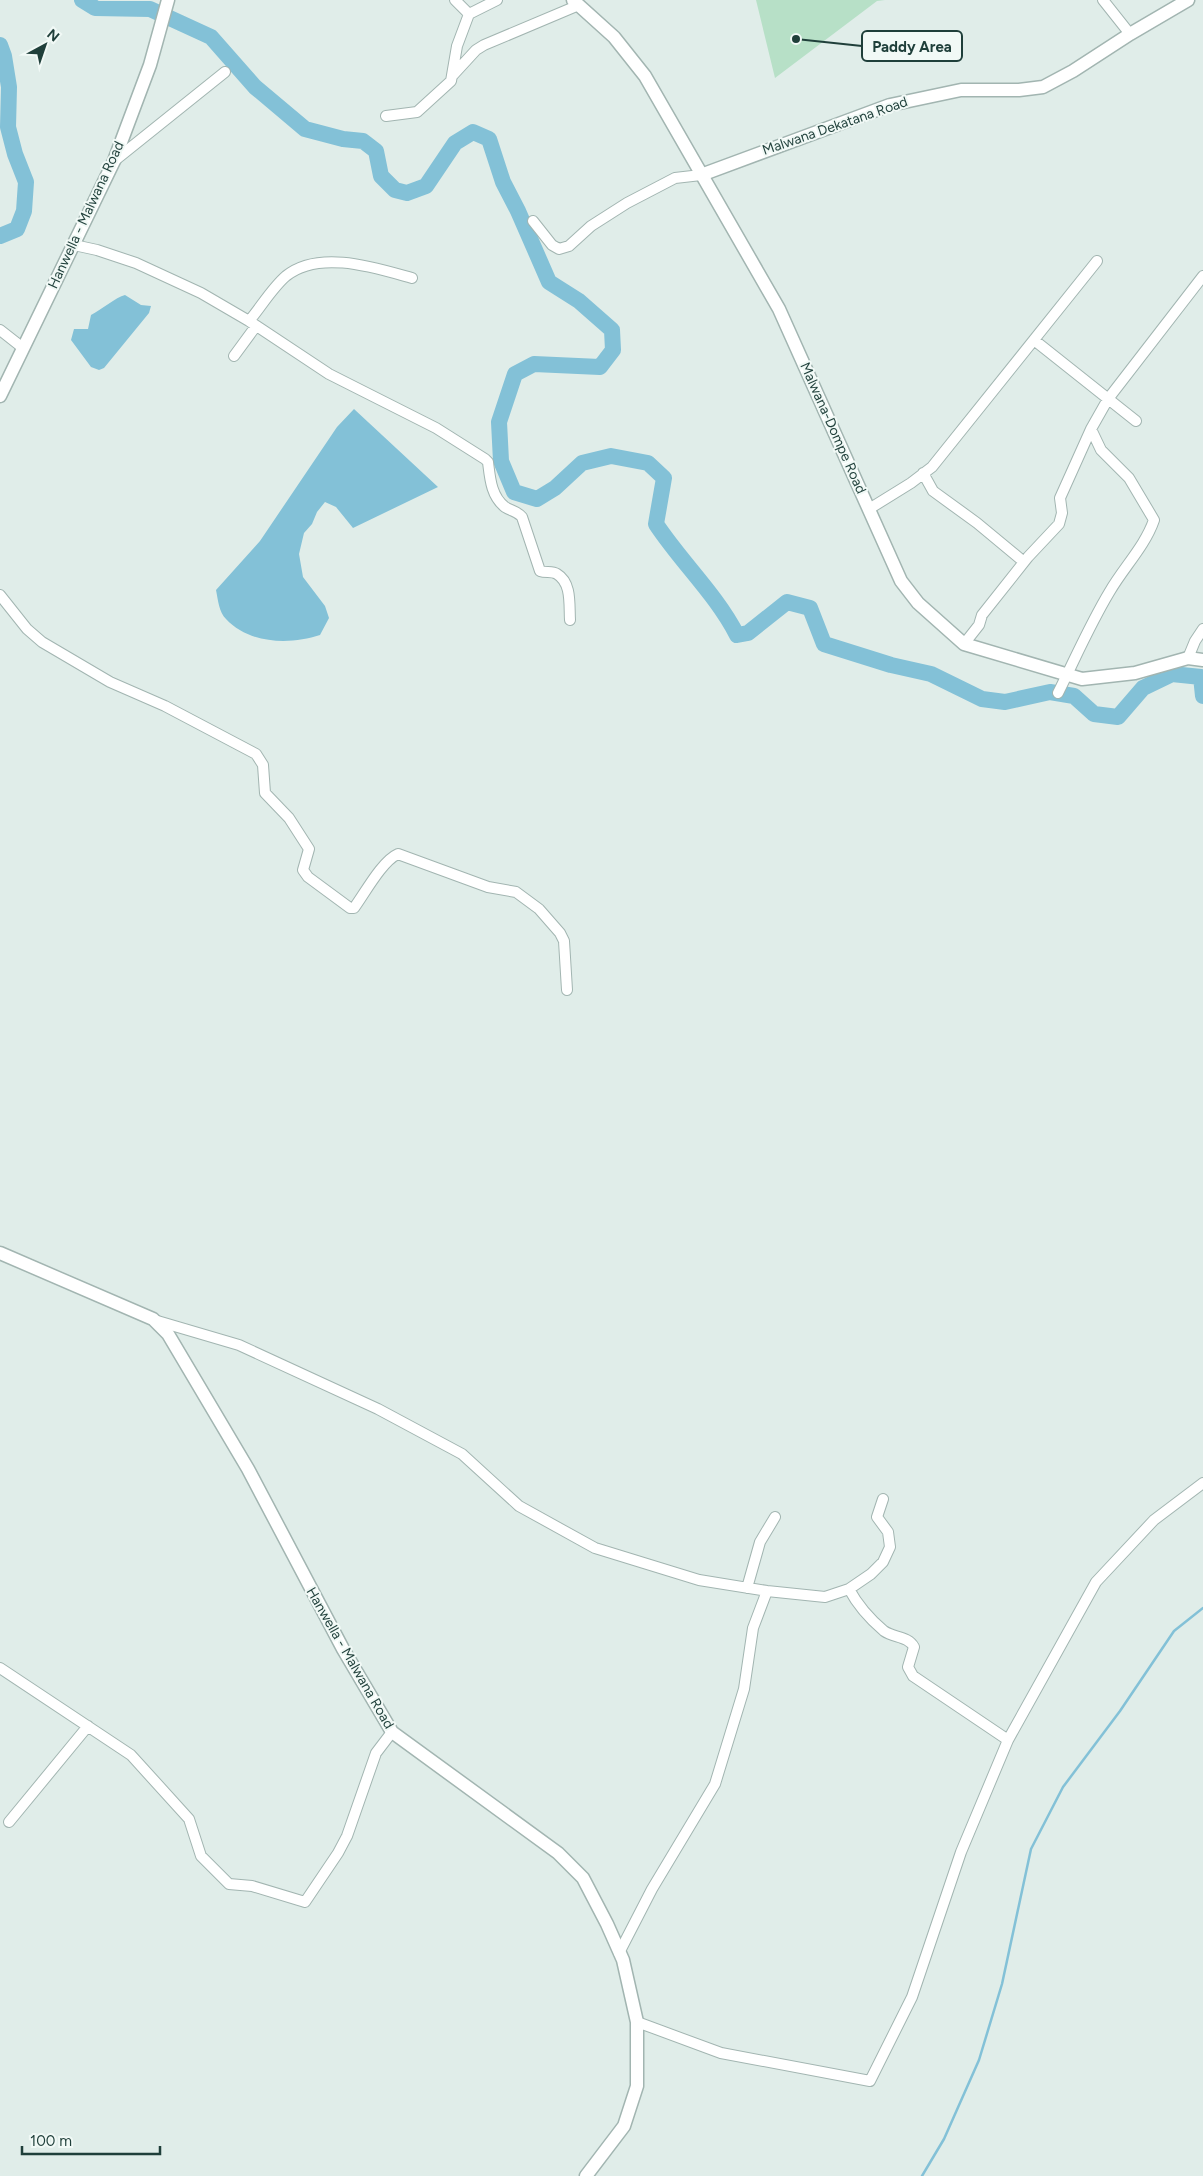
<svg xmlns="http://www.w3.org/2000/svg" width="1203" height="2176" viewBox="0 0 1203 2176" font-family="Figtree,sans-serif">
  <style>
    .grass { fill: #b7e0c7 }
    .water { fill: #83c1d7 }
    .lines { fill: none; stroke-linecap: round; stroke-linejoin: round }
    .stream { stroke: #83c1d7; stroke-width: 2.5 }
    .river { stroke: #83c1d7; stroke-width: 16 }
    .minor-casing { stroke: #a2b5b1; stroke-width: 12 }
    .tertiary-casing { stroke: #a2b5b1; stroke-width: 15 }
    .minor { stroke: #fff; stroke-width: 10 }
    .tertiary { stroke: #fff; stroke-width: 12 }
    .labels { text-anchor: middle; dominant-baseline: central; stroke-width: 4; stroke-linejoin: round; paint-order: stroke }
    .street-label { font-size: 14px; fill: #1f3f3a; stroke: #f1f9f6 }
    .leader { fill: none; stroke: #1f3f3a; stroke-width: 2 }
    .callout-dot { fill: #1f3f3a; stroke: #f1f9f6; stroke-width: 2 }
    .callout { fill: #f1f9f6; stroke: #1f3f3a; stroke-width: 2 }
    .callout-label { font-size: 15px; text-anchor: middle; font-weight: bold; fill: #1f3f3a }
  </style>
  <rect width="100%" height="100%" fill="#e0ede9"/>
  <path class="grass" d="M756,0H885L877,1L775,78Z"/>
  <path class="water" d="M125,295L141,305L151,306L149,313L104,368L99,370L91,367L71,340L74,329H88L91,315C101,310 116,297 125,295Z
    M354,409L438,487L353,528L336,507L325,502L317,512L312,524L304,533L299,554L303,577L325,606L329,618L320,635C290,645 249,644 226,619C219,612 218,600 216,590L260,541L337,427Z"/>
  <g class="lines">
    <path class="stream" d="M922,2176L944,2139L979,2060L1002,1984L1031,1849L1063,1787L1120,1711L1174,1631L1203,1608"/>
    <path class="river" d="M82,0L95,8L150,9L211,37L255,87L305,129L343,139L363,141L376,151L381,176L395,190L407,193L426,186L455,143L473,132L489,139L503,182L518,211L549,282L579,301L612,330L613,350L600,367L534,364L515,374L499,422L501,461L514,492L537,499L555,488L582,463L611,456L648,463L664,478L656,524C681,562 716,594 737,635L748,633L787,602L810,608L824,644L891,665L931,674L982,699L1005,702L1050,692L1074,696L1094,714L1118,717L1143,688L1172,674L1201,677L1203,696
      M0,45L4,56L9,87L8,127L15,154L26,182L24,211L17,229L0,236"/>
    <defs>
      <path id="minor" d="M455,0L469,14
        M1103,0L1130,34
        M469,14L497,0
        M453,75L476,50L484,45L579,5
        M386,116L417,112L451,81L457,46L469,14
        M114,161L225,72
        M533,221L552,245L559,249L569,246L591,226L627,203L675,178L701,175
        M74,245L97,250L136,263L201,293L249,321L329,374L436,428L485,459L488,462C490,478 491,496 505,507C511,511 517,511 522,517L540,571C546,573 552,571 557,574C572,583 569,605 570,620
        M249,321C261,307 272,288 286,276C319,249 376,268 412,278
        M0,330L23,348
        M1034,340L1136,421
        M234,356L256,326
        M923,473L933,491L977,523L1024,562
        M869,509L911,483L932,467L1097,261
        M0,595L27,629L42,642L110,682L165,706L256,754L263,765L265,793L289,818L309,849L303,870L308,877L350,908H354C365,893 382,861 398,854L488,887L516,892L539,909L560,933L564,941L567,990
        M964,644L979,625L982,615L1028,557L1059,524L1062,513L1060,498L1091,429
        M1188,658L1195,641L1203,629
        M1058,693C1075,659 1090,624 1110,591C1124,567 1145,546 1154,520L1129,478L1101,450L1091,429L1108,399L1203,276
        M154,1320L239,1345L378,1409L462,1454L519,1506L595,1548L699,1580L767,1591L825,1597L849,1589L871,1574L883,1562L890,1547L888,1532L877,1517L883,1499
        M747,1588L760,1542L775,1517
        M849,1589C857,1604 871,1620 884,1631C894,1638 908,1636 914,1647L908,1667L913,1676L1008,1740
        M0,1668L131,1755L189,1819L201,1856L229,1884L252,1886L305,1902L338,1853L347,1836L376,1753L392,1732
        M9,1822L88,1726
        M619,1953L652,1889L715,1784L744,1689L753,1628L767,1591
        M637,2022L721,2053L870,2081L912,1997L961,1852L1008,1740L1096,1582L1154,1520L1203,1483"/>
      <path id="tertiary" d="M573,0L614,37L645,76L779,309L901,581L918,603L964,644L1082,679L1135,673L1188,658L1203,660
        M701,175L890,105L961,90H1019L1043,87L1073,71L1130,34L1188,0
        M0,396L114,161L150,65L168,0
        M0,1253L153,1319L168,1334L248,1469L343,1649L392,1732L558,1853L583,1878L607,1924L623,1960L637,2022V2086L624,2126L586,2176"/>
    </defs>
    <use href="#minor" class="minor-casing"/>
    <use href="#tertiary" class="tertiary-casing"/>
    <use href="#minor" class="minor"/>
    <use href="#tertiary" class="tertiary"/>
  </g>
  <g class="labels">
    <g class="street-label">
      <text transform="translate(835 126) rotate(-19)">Malwana Dekatana Road</text>
      <text transform="translate(86 215) rotate(-65)">Hanwella - Malwana Road</text>
      <text transform="translate(833 428) rotate(66)">Malwana-Dompe Road</text>
      <text transform="translate(350 1658) rotate(60)">Hanwella - Malwana Road</text>
    </g>
  </g>
  <path class="leader" d="M796 39L862 46"/>
  <circle class="callout-dot" cx="796" cy="39" r="5"/>
  <rect class="callout" x="862" y="31" width="100" height="30" rx="5"/>
  <g class="callout-label">
    <text x="912" y="52">Paddy Area</text>
  </g>
  <g transform="translate(45 45) rotate(40)" stroke="#f1f9f6" stroke-width="4" paint-order="stroke">
  <path d="M0-4L9 19L0 12L-9 19Z" fill="#1f3f3a"/>
  <text y="-8" font-size="14" font-weight="bold" text-anchor="middle" fill="#1f3f3a">N</text>
  </g>
  <path d="M22 2146v8h138v-8" fill="none" stroke="#1f3f3a" stroke-width="2.5"/>
  <text x="30" y="2146" font-size="15" fill="#1f3f3a" stroke="#f1f9f6" stroke-width="4" paint-order="stroke">100 m</text>
</svg>
